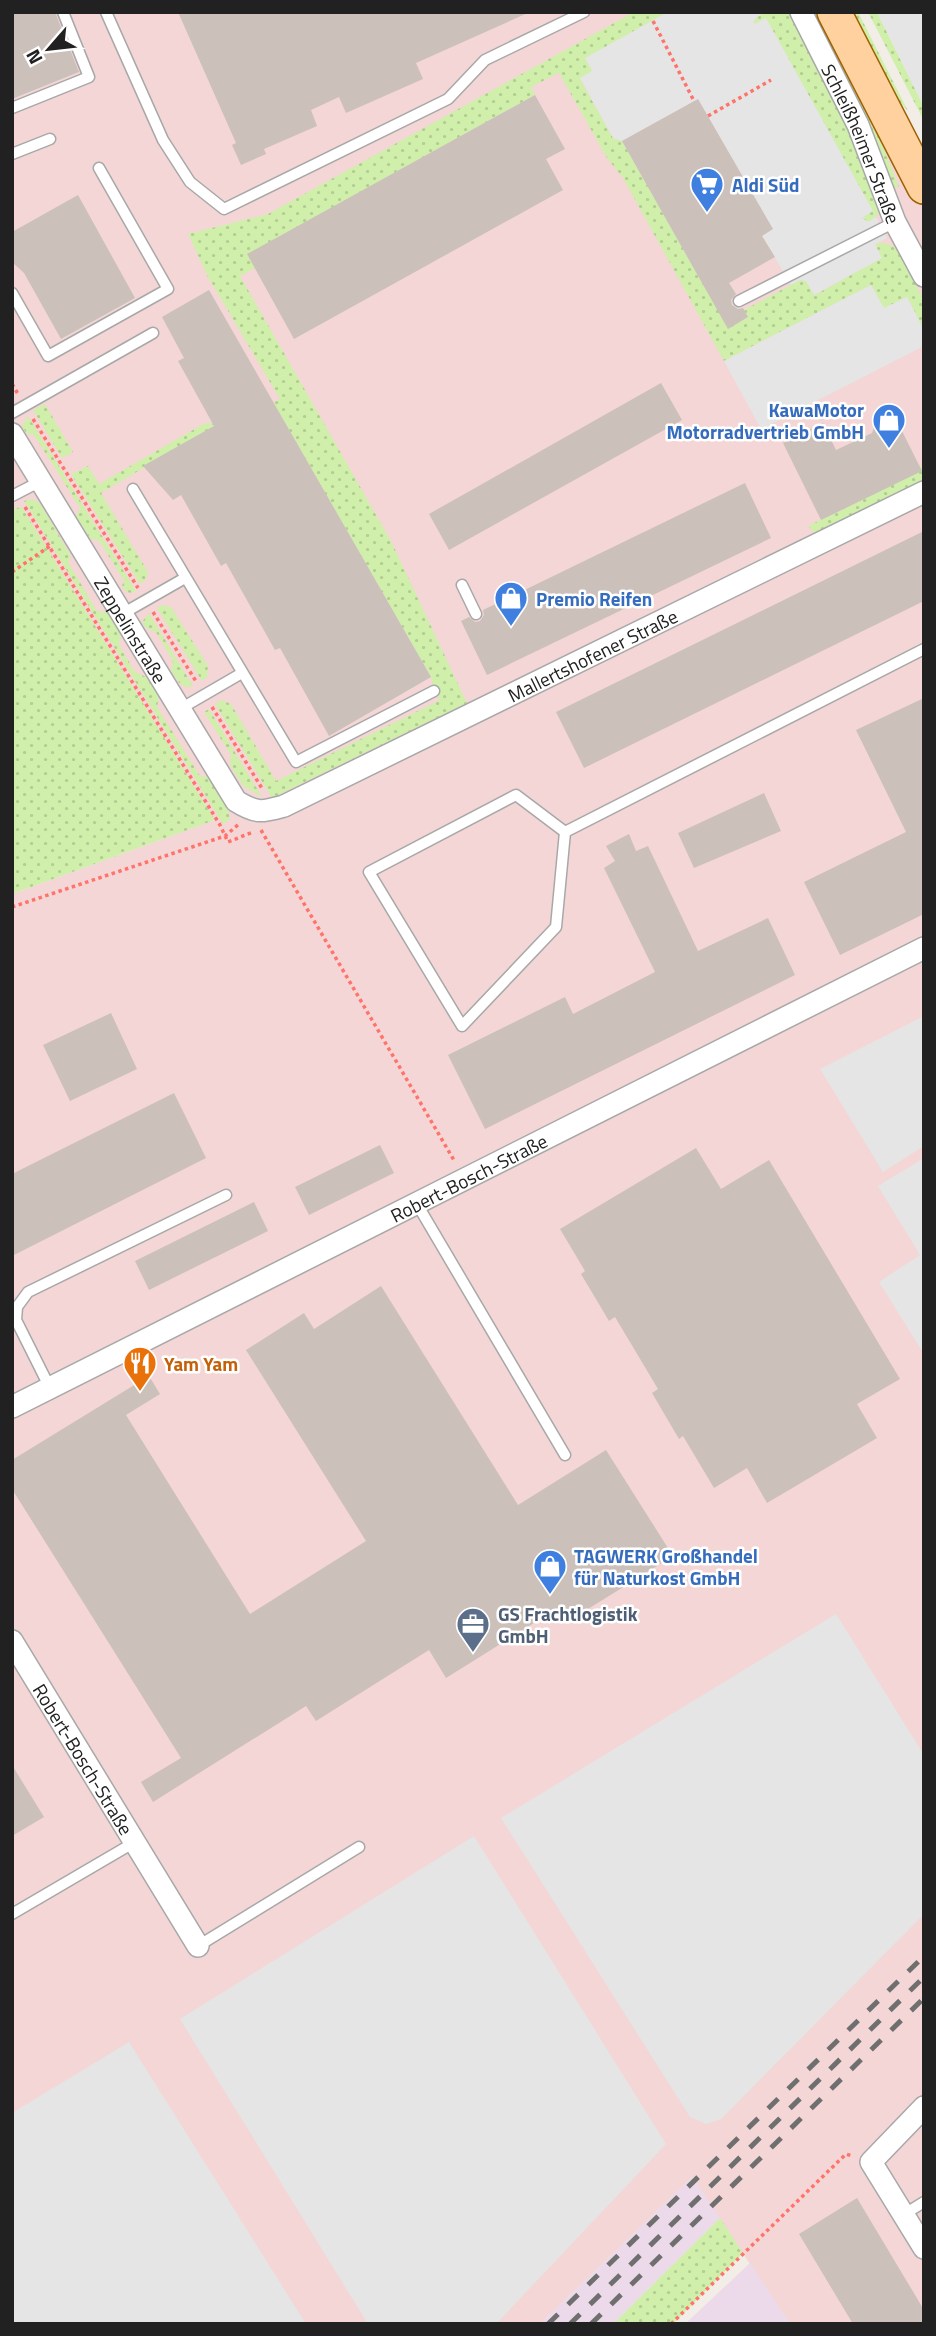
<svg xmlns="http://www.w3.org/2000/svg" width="936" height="2336" viewBox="0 0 936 2336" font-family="'Titillium Web',sans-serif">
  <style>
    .commercial { fill: #f4d6d6 }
    .industrial { fill: #ecd9e9 }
    .grass { fill: url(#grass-dots) }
    .parking { fill: #e5e5e5 }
    .building { fill: #cbc0ba }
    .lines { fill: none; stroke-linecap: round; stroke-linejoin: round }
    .service-casing { stroke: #a8a8a8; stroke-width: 13 }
    .minor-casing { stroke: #a8a8a8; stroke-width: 24 }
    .primary-casing { stroke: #9e6200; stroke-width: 36 }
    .path { stroke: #ff736b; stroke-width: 3.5; stroke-dasharray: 3.5 3.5; stroke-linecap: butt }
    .service { stroke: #fff; stroke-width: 10 }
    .minor { stroke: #fff; stroke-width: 21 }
    .primary { stroke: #ffd19f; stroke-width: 33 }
    .rail { stroke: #6f6f6f; stroke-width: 5; stroke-dasharray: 14 14; stroke-linecap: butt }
    .labels { text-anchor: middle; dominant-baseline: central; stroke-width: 5; stroke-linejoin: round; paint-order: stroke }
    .street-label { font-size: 19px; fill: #212121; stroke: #fff }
    .shop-label { font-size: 19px; font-weight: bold; fill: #366cbe; stroke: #fff; text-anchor: start }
    .food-label { font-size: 19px; font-weight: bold; fill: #c56008; stroke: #fff; text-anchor: start }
    .service-label { font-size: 19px; font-weight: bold; fill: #4e5e75; stroke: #fff; text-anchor: start }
  </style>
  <defs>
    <pattern id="grass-dots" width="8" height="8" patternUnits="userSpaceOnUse" patternTransform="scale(1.75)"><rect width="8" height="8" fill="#d0efaa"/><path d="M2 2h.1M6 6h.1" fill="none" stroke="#b2cd92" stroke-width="1.8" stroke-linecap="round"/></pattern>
  </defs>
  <rect width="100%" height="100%" fill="#f2eee7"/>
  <path class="commercial" d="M12,12H837L924,185V2324H790L692,2177L540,2324H12V894L215,820L20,506L12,511Z"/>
  <path class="industrial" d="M692,2177L720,2218L613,2324H540Z
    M750,2263L790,2324H685Z"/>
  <path class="grass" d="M634,12H668L586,58L593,71L580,79L613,138L622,141L728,328L748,317L744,310L800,280L806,281L815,295L881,258L875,244C885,242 890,243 897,250L924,300V330L907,297L883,309L871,285L724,361L623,178L607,158L559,73L531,87L535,95L248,254L255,268L240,276L391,541L467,703L272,798L215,704L221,700L231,704L276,781L440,700L434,691L431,677L280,414L222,446L211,428L101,493L148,572L146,579L140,584L71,474L88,466L99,484L205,423L218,424L224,431L280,399L208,277L188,234L268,214Z
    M766,12L792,13C807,43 883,188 879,211C878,217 873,219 868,222L861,217L872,211L766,19L755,24L753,22L757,17Z
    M813,12H821L863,96L899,187L893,189L863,114Z
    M847,12H858L908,111L884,85Z
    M868,12H877L924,107V121Z
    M45,404L73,452L62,458L33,410Z
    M28,416L136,591L132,593L126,592L122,586L124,581L100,542L90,538L76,517L80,508L34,435L26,433L22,426Z
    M924,465V479L815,533L808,526L921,471L920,467Z
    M32,499L40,503L71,556L68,562L97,611L107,612L121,635L119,645L135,672L146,677L159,697L157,707L200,776L209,777L228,810L230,819L223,824L24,501Z
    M21,506L215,820L12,894V511Z
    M162,605L171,607L208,666L207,677L202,681L157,608Z
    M149,613L193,686C180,690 177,679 171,670L173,661L156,632L146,628L142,622Z
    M209,709L262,797L243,786L230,765L231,755L204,712Z
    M720,2218L743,2253L673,2324H613Z"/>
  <path class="parking" d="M668,12H766L757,17L753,22L755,24L766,18L873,211L862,218L868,222L876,217L887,238L875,244L882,258L814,295L806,281L800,280L791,285L737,193L748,186L698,99L622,141L613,138L580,78L592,71L585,58Z
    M877,12H924V107Z
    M871,285L884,308L907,297L924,330V346L761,429L724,361Z
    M924,1016V1146L883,1172L820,1069Z
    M924,1158V1354L879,1282L920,1255L878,1186Z
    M836,1614L924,1755V1914L721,2119L706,2124L690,2117L501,1818Z
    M474,1836L666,2144L496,2324H368L180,2019Z
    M129,2042L306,2324H12V2113Z"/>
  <path class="building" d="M12,12H55L79,72L12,99Z
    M178,12H530L416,63L423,79L346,113L339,97L311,110L317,126L264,149L266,154L241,165L232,145L236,143Z
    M535,95L565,149L546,159L563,190L294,339L247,254Z
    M698,99L773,229L762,236L775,257L729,283L736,294L731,300L732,305L738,309L743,308L748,317L728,329L622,141Z
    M78,195L135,298L61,339L24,273L12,262V232Z
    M209,290L431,677L329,736L280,648L275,650L226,563L221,566L181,495L173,500L143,466L214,426L178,361L184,358L162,317Z
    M661,383L682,420L449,550L429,514Z
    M893,413L922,471L821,520L783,443L823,423L836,450L872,433L876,422Z
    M745,483L771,538L487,675L461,621L469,617L475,622L480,621L484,615L483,610Z
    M924,531V601L584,768L556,712Z
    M924,698V914L840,955L804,882L906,832L856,730Z
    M764,793L781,831L694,868L678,833Z
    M629,834L636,851L648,846L698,951L768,918L795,975L485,1129L448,1055L565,997L573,1014L655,972L604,868L615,861L606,846Z
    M111,1013L137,1069L70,1101L43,1045Z
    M174,1093L206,1158L12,1256V1174Z
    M380,1145L394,1173L309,1215L295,1187Z
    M696,1148L721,1189L769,1160L900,1379L857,1404L877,1438L767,1503L747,1468L714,1488L683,1436L679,1439L652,1393L658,1389L615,1317L609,1321L581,1274L585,1271L560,1229Z
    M254,1202L268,1231L149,1290L135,1261Z
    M381,1286L518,1505L606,1450L673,1556L572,1619L563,1605L446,1678L429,1650L316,1721L306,1706L153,1802L141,1782L181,1758L12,1489V1460L149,1376L160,1394L126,1415L250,1614L366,1541L246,1350L304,1313L314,1329Z
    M12,1765L44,1817L12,1836Z
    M857,2198L924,2310V2324H853L799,2234Z"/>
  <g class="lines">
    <defs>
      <path id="service" d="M106,12L163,140L190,182L224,209L448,99L485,60L584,12
        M12,108L89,77L63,12
        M12,154L50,139
        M12,293L48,356L168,289L99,168
        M739,301L895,222
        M12,413L153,333
        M133,489L296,762L434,691
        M12,496L41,481
        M462,585L476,614
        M122,614L185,578
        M180,709L242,673
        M516,795L565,832L556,927L462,1026L369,872Z
        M565,832L924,649
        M417,1204L565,1455
        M50,1388L16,1320L17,1307L28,1292L226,1195
        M12,1914L135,1842
        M198,1946L359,1847
        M903,2215L924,2202"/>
      <g id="minor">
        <path id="s1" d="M801,12L858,125L895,222L924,276"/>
        <path id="s2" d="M12,434L236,801C257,814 262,812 284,806L924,492"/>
        <path id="s3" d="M12,1407L924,948"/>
        <path id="s4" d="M12,1641L198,1946"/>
        <path d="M924,2107L871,2162L924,2248"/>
      </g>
      <path id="primary" d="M834,12L924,187"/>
    </defs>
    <use href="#service" class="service-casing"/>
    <use href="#minor" class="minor-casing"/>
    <use href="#primary" class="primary-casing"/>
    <path class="path" d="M653,21L694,101
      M708,116L771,80
      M12,384L18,394
      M33,419L138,588
      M25,507L220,825L228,842L253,832
      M12,572L50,546
      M153,612L197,683
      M212,707L263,790
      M261,830L455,1162
      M12,907L225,836L239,824
      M671,2324L846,2154L852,2156"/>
    <use href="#service" class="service"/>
    <use href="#minor" class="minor"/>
    <use href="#primary" class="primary"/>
    <path class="rail" d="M548,2324L924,1956
      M570,2324L924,1977
      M591,2324L924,1998"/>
  </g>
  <defs>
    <symbol id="supermarket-pin" viewBox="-11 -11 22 30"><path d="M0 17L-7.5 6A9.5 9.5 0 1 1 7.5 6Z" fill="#3f7fe0" stroke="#fff"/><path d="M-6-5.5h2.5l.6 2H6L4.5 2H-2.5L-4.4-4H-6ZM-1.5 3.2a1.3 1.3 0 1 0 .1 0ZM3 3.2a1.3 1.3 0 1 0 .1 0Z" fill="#fff"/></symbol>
    <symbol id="shop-pin" viewBox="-11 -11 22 30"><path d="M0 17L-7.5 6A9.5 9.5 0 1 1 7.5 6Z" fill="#3f7fe0" stroke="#fff"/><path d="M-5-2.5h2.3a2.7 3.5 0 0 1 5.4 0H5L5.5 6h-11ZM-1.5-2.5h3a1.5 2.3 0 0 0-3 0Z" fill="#fff"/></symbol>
    <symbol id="restaurant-pin" viewBox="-11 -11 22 30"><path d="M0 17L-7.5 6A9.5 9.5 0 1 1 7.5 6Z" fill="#e8710a" stroke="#fff"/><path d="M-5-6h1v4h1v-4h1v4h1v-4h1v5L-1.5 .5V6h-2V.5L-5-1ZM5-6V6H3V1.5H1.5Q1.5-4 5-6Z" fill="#fff"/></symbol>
    <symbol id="office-pin" viewBox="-11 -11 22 30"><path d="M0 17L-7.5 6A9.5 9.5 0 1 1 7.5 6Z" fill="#5c6f8a" stroke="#fff"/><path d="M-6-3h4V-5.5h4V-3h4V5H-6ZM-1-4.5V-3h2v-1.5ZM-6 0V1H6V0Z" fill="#fff"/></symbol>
  </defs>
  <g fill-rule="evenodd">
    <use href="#supermarket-pin" x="688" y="165" width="38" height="52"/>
    <use href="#shop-pin" x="870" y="401" width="38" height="52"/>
    <use href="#shop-pin" x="492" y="579" width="38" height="52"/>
    <use href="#restaurant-pin" x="121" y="1344" width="38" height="52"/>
    <use href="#shop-pin" x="531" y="1547" width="38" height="52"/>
    <use href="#office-pin" x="454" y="1605" width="38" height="52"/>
  </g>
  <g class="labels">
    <g class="street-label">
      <text stroke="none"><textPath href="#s1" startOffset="145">Schleißheimer Straße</textPath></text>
      <text stroke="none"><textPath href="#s2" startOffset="229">Zeppelinstraße</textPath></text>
      <text stroke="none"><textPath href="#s2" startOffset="824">Mallertshofener Straße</textPath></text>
      <text stroke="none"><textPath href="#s3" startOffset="511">Robert-Bosch-Straße</textPath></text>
      <text stroke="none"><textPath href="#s4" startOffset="138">Robert-Bosch-Straße</textPath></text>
    </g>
    <g class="shop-label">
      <text x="732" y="184">Aldi Süd</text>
      <text x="864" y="409" text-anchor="end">KawaMotor<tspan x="864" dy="22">Motorradvertrieb GmbH</tspan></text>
      <text x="536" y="598">Premio Reifen</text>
      <text x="574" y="1555">TAGWERK Großhandel<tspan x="574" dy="22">für Naturkost GmbH</tspan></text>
    </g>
    <g class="food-label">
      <text x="164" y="1363">Yam Yam</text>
    </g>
    <g class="service-label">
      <text x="498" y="1613">GS Frachtlogistik<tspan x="498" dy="22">GmbH</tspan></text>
    </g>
  </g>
  <rect width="936" height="2336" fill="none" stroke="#212121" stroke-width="28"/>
  <g transform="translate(49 49) rotate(242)" stroke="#ffffff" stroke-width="5" paint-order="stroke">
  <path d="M0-5L12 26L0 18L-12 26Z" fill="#212121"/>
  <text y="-10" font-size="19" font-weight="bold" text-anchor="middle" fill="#212121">N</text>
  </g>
</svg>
